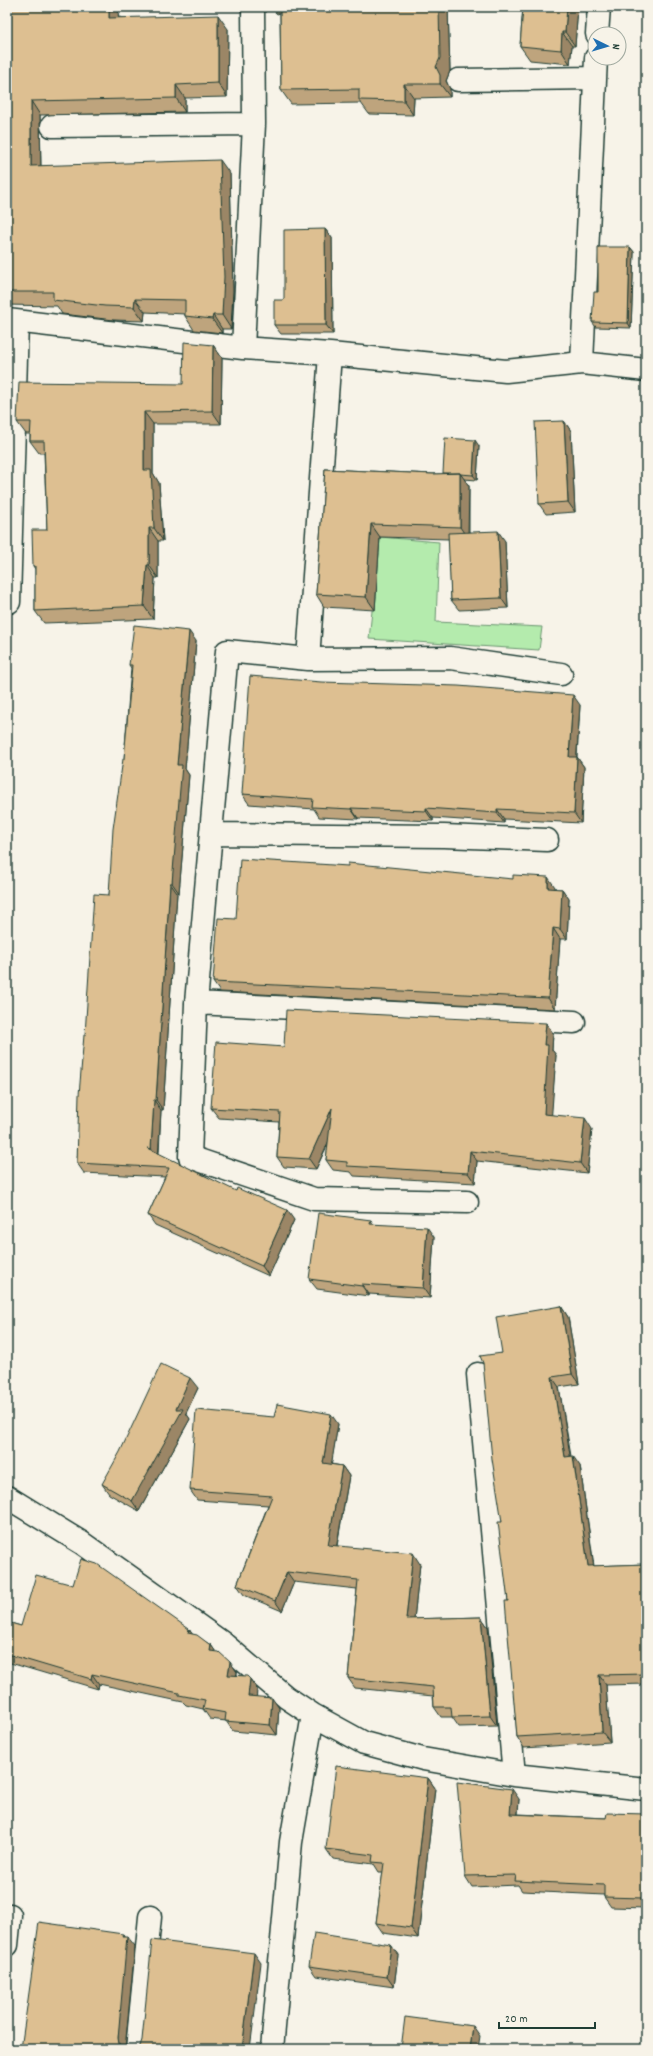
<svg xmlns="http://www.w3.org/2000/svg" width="653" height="2056" viewBox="0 0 653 2056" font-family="Dekko,sans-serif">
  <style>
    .green { fill: #b4ebad; stroke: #6a9470 }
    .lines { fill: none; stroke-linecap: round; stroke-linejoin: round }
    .minor-casing { stroke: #1f3d34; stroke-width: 25 }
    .minor { stroke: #f7f3e8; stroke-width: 22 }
    .wall { fill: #bea47d; stroke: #1f3d34 }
    .shaded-wall { fill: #9b8666; stroke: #1f3d34 }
    .building { fill: #ddbf91; stroke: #1f3d34 }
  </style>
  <rect width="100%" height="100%" fill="#f7f3e8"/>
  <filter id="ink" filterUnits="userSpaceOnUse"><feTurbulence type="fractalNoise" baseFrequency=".025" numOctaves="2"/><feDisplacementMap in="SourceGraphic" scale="8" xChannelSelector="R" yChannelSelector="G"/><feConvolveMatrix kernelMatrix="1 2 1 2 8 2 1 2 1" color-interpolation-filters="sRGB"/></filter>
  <g filter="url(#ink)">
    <path class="green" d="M380,537L439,542L436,622L542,627L539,650L369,639Z"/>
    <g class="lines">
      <defs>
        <path id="minor" d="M597,34L599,7
          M458,80L595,78
          M52,126L254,124
          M7,320L243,348L330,354L506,371L582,363L646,370
          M243,348L254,124L253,7
          M330,354L308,659L227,651L196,1003L190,1157L314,1199L467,1202
          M582,363L596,58
          M9,602L17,322
          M308,659L450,658L561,674
          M211,834L444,836L547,840
          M196,1003L574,1022
          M478,1374L514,1775
          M7,1497L82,1543L224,1644L286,1697L313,1715L364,1743L423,1759L514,1775L646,1789
          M7,1945L10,1915
          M137,2049L150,1917
          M272,2049L291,1842L313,1715"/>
      </defs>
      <use href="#minor" class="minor-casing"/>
      <use href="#minor" class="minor"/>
    </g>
    <path class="wall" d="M7,7H118V17L228,29L227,97L185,98V112L40,115L41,166L230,174L233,291L231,329H222V333L194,330L185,316V314L145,312L144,321L114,320L62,314L57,306L7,305Z
      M272,7H448L450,71L446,81L450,89V97L414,98L413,115L369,114L361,103L291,104L281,90L280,13L277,14Z
      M523,7H578L575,46H572L570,64L530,60L520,46Z
      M325,229L332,238L333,334H281L274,325Z
      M630,247L634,252L631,328L596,327L592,322L598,292Z
      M213,345L222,358L221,424H153V473L159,483L163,541H158V578H155L153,619L44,623L35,611V569L33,566L47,530L44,453H39L30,441V434H26L17,422L183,384Z
      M564,421L571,431L575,512L546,514L539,504Z
      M479,446L477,480L464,479L469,486V532L505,541L508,608L459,610L451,600L449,539L380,537L375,610L324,607L316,594L325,469L433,474H444Z
      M196,641L185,769L189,775L179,893H177L163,1110H161L159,1154L294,1220L269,1276L155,1225L148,1215L165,1177L84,1173L77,1163L85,1035L109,895L124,759L131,668L129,665Z
      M580,705L577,757L584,767L581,823L504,819V823L433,818V821L358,818V819L319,817L314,809L249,804L242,794Z
      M348,866L555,887V889H562L569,899L567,939H560L555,1009L220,992L213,982L236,919Z
      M553,1033L552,1050L556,1055L551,1115L592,1129L587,1173L477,1161L475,1183L354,1176L351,1172L333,1170L326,1160L328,1144L316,1169L284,1167L277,1157L279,1122L219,1118L211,1108L284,1047Z
      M371,1220L373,1224L434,1237L430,1298L369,1294V1296L317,1289L309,1279Z
      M561,1306L568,1317L579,1384L559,1387L571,1456L580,1466L594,1566L646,1564V1684L606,1685L610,1742L524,1748L517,1737L508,1601L502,1522V1353Z
      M198,1388L186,1413L190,1419L139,1511L109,1494L102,1484Z
      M338,1424L331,1464L342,1466L349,1476L337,1546L420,1564L414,1619L481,1617L488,1627L497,1726L459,1727L452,1717H441L434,1707L433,1696L355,1688L348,1678L357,1589L294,1582L282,1611L244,1595L237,1585L268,1505L197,1500L190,1490Z
      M7,1622L21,1626L189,1629L192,1634L211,1645L215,1651L237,1672V1675L250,1679L257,1689L256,1697L279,1708L277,1735L233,1731L226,1721L210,1719L203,1709L186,1705L183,1702L99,1684L98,1689L7,1662Z
      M428,1778L435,1788L418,1938L383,1933L376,1923L383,1872H379L374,1864L333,1859L326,1849Z
      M519,1799L518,1814L606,1818L646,1814V1908L611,1907L604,1897V1895L522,1891L518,1885L472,1887L465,1876Z
      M391,1945L398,1955L394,1987L316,1976L309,1966Z"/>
    <path class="shaded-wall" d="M109,7H118L119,31L109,18Z
      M439,7H448L450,71L446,81L450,89V97L440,84L436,67Z
      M567,7H578L575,46L565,32Z
      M218,15L228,29L227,97L218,83Z
      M562,32L572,46L570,64L561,50Z
      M404,84L414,98L413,115L404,101Z
      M176,85L185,98V112L176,98Z
      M31,101L40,115L41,180L31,166Z
      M220,160L230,174L233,291L231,329L222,315Z
      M325,229L332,238L333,334L326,325Z
      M630,247L634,252L631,328L628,323Z
      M135,299L145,312L144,321L134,307Z
      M213,315L222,329V333L212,319Z
      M213,345L222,358L221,424L212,411Z
      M144,412L153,424V473L159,483L163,541L154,528L144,470Z
      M564,421L571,431L575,512L568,502Z
      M475,440L479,446L477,480L473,475Z
      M460,473L469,486L468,539L460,527Z
      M371,524L380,537L375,610L366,597Z
      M149,528L158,541V578L149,565Z
      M498,531L505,541L508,608L501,598Z
      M147,565L155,578L153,619L144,606Z
      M189,631L196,641L185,769L189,775L179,893L172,883L177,765Z
      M573,695L580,705L576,767L569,757Z
      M577,757L584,767L581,823L574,813Z
      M351,808L358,818V819L351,809Z
      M426,808L433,818V821L426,811Z
      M497,809L504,819V823L497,813Z
      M548,877L555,887V898L548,888Z
      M170,883L177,893L163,1110L156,1100Z
      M562,889L569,899L567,939L560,929Z
      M553,928L560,939L555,1009L548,998Z
      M546,1023L553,1033L552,1050L556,1055L551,1124L544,1114V1045Z
      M154,1100L161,1110L158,1159L151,1149Z
      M332,1108L339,1118L316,1169L309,1159Z
      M585,1118L592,1129L587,1173L580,1163Z
      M470,1151L477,1161L475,1183L468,1173Z
      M287,1210L294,1220L269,1276L262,1266Z
      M427,1227L434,1237L430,1298L423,1288Z
      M362,1284L369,1294V1296L362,1286Z
      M561,1306L568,1317L579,1384L572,1374Z
      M552,1377L559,1387L572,1467L565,1457Z
      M190,1378L198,1388L186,1413L190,1419L139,1511L132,1501Z
      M331,1414L338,1424L330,1473L323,1463Z
      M573,1456L580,1466L595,1576L588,1566Z
      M342,1466L349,1476L335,1555L328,1545Z
      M7,1508L12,1515L7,1524Z
      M413,1553L420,1564L413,1629L406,1619Z
      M287,1572L294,1582L282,1611L275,1601Z
      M481,1617L488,1627L497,1726L490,1716Z
      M189,1629L196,1640L188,1633Z
      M211,1645L218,1655L210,1651Z
      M230,1662L237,1672L235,1685L228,1675Z
      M92,1674L99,1684L98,1689L91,1679Z
      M599,1675L606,1685L610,1742L602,1732Z
      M250,1679L257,1689L256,1706L248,1696Z
      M272,1698L279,1708L277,1735L270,1725Z
      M428,1778L435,1788L418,1938L411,1928Z
      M512,1789L519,1799L517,1824L510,1814Z
      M646,1827V1902L643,1898Z
      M123,1934L127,1940V1936L135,1946L125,2049H122L119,2044L118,2038Z
      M391,1945L398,1955L394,1987L387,1977Z
      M254,1953L261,1963L250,2049H242Z
      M473,2026L480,2036L478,2049H470Z"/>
    <path class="building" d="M7,7H109V18L218,15V83L176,85V98L31,101V166L220,160L224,277L222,315H213L212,319L185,316V300L135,299L134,307L105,306L53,300V292H7Z
      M280,7H439L440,58L436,67L440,75V84H404V101L359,100V89L281,90Z
      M523,7H567L565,32H562L561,50L520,46Z
      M325,229L326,325H274V300H284V230Z
      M598,247H630L628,323L592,322L594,292H598Z
      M184,342L213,345L212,411L144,412V470H151L154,528H149V565H147L144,606L35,611V566H33L32,530H47L44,441H30L31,422H17L19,382L183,384Z
      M564,421L568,502L539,504L535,422Z
      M445,438L475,440L473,475L460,474V473H443Z
      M325,469L433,474L460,473V527L371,524L366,597L316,594Z
      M498,531L501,598L451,600L448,533Z
      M134,625L189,631L177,765H182L172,883H170L156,1100H154L151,1149L148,1148L236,1191L237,1188L287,1210L262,1266L148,1215L169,1168L77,1163L79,1095L84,1035H85L94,894L109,895L113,829L123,759H124L132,665H129Z
      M250,676L321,682L458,686L573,695L569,757H577L574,813L497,809V813L426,808V811L351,808V809L312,807L313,799L242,794Z
      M240,859L348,866V863L513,879V875L548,877V888L562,889L560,929L553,928L548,998L213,982L218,918L236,919Z
      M286,1010L546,1023L544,1045H548L544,1114L585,1118L580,1163L470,1151L468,1173L347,1166V1162L326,1160L332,1108L309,1159L277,1157L280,1112L211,1108L216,1042L284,1047Z
      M318,1213L371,1220L370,1224L427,1227L423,1288L362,1284V1286L309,1279Z
      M561,1306L572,1374L552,1377L565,1457L573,1456L588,1566L646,1564V1674L599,1675L602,1732L517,1737L505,1601H508L498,1522H502L492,1459L483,1363L480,1356L502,1353L496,1317Z
      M161,1364L190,1378L176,1409H183L132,1501L102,1484L120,1452Z
      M277,1404L331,1414L323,1463L342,1466L328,1545L413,1553L406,1619L481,1617L490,1716L452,1717L451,1707H434L433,1687L348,1678L358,1580L287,1572L275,1601L237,1585L272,1496L190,1490L196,1410L274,1417Z
      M81,1559L97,1564L189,1629L188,1633L197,1635L209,1644L211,1645L210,1651L219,1652L230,1662L228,1675L247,1676L250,1679L248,1696L272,1698L270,1725L225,1721L226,1713L203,1709L205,1700L179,1695V1693L92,1674L91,1679L7,1654V1622L21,1626L36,1575L73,1585Z
      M336,1766L428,1778L411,1928L376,1923L384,1863L372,1862L373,1855L326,1849Z
      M457,1782L512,1789L510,1814L606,1818L607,1813L646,1814L643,1898L604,1897V1885L515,1881L516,1875L465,1876Z
      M39,1922L123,1934L122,1936H127L118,2038L119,2044L123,2049H21Z
      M314,1933L391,1945L387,1977L309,1966Z
      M152,1940L254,1953L242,2049H137L140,2046L142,2040Z
      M405,2017L473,2026L470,2049H401Z"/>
  </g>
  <rect width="653" height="2056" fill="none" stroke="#f7f3e8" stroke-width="24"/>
  <rect x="12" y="12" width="629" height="2032" fill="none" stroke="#1f3d34" stroke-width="1.5" filter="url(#ink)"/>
  <g transform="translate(607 46) rotate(95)"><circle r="19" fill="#f7f3e8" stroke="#a1aaa0"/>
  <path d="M0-3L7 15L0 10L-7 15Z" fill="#1f6fb2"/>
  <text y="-6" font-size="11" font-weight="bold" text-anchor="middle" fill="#1f3d34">N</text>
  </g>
  <path d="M499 2022v6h96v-6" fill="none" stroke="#1f3d34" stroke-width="2"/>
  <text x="505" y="2022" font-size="12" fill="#1f3d34" stroke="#f7f3e8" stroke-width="3" paint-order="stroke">20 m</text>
</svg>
